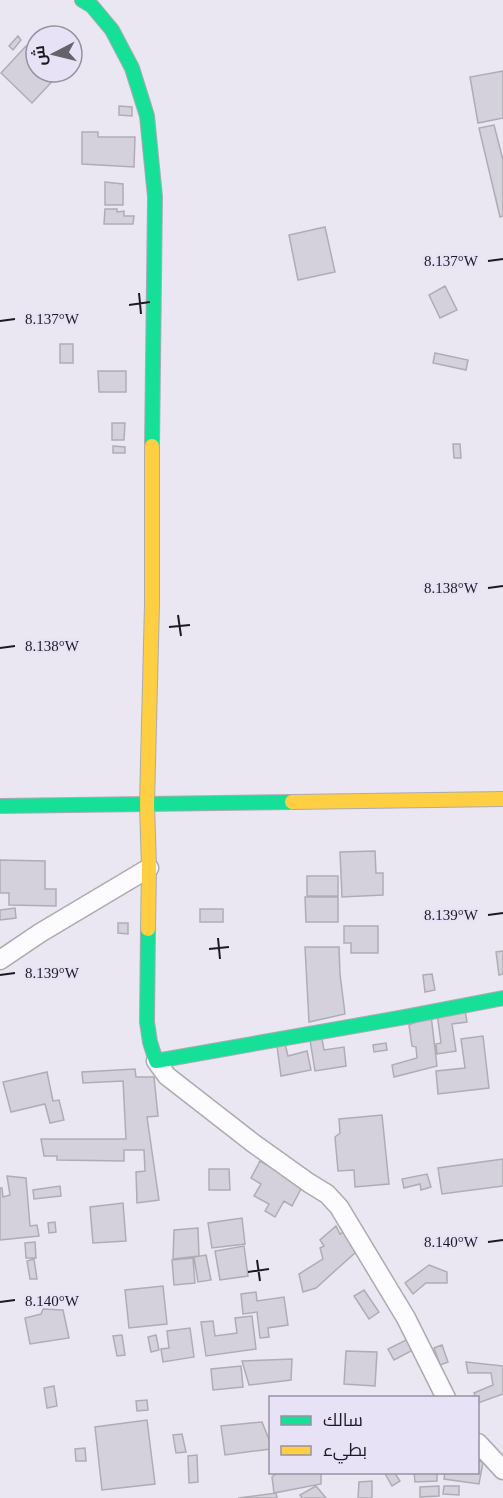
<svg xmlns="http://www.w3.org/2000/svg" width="503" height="1498" viewBox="0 0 503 1498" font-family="'Times New Roman',Cairo,serif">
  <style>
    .building { fill: #d4d0dc; stroke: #afadb4; stroke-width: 1.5 }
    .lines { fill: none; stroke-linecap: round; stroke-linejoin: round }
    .street-casing { stroke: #adaab2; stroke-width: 21 }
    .fast-casing { stroke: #adaab2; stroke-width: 16 }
    .slow-casing { stroke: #adaab2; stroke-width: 16 }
    .street { stroke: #fcfbfd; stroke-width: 18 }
    .fast { stroke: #16e098; stroke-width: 14 }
    .slow { stroke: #ffcf43; stroke-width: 14 }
    .ticks { fill: none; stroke: #1c1a21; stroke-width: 2 }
    .ticks-label { font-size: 15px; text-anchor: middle; fill: #1c1a21; stroke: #e8e2f6; stroke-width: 4.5; stroke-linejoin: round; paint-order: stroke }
  </style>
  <rect width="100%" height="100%" fill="#eae7f2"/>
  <path class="building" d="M18,36L21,40L13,50L9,46Z
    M26,46L36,55V72H61L32,103L1,73Z
    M503,71V118L478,123L470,77Z
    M119,106L132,107V116L119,115Z
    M494,125L503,160V216L500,217L479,128Z
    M82,132H98V137H135L134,167L82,164Z
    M105,182L123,184V205H105Z
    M105,209H117V212L124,211V216H134L133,224H104Z
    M325,227L335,272L298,280L289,235Z
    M445,286L457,310L440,318L429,295Z
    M60,344H73V363H60Z
    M435,353L468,360L466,370L433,363Z
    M98,371H126V392H99Z
    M112,423H125L124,440H112Z
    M453,444H460L461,458H454Z
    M113,446L125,447V453H113Z
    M375,851L376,873H383V895L342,897L340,852Z
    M0,860L45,861V889H56V906L9,905V893H0Z
    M307,876H338V896H307Z
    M305,897H338V922H306Z
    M15,908L16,918L0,920V910Z
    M200,909H223V922H200Z
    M118,923H128V934L118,933Z
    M344,926H378V953H351V943H344Z
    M305,947H339L340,974L345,1014L309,1022Z
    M503,951V974L499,975L496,952Z
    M432,974L435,990L425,992L423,975Z
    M465,1010L467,1022L452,1024L456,1051L437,1054L436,1044L441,1043L437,1013Z
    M431,1015L437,1066L394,1077L392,1065L417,1058L416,1047L412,1046L409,1025Z
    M483,1036L489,1088L438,1094L436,1071L465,1068L461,1039Z
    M322,1039L324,1050L344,1047L346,1066L315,1071L310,1040Z
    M386,1043L387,1050L374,1052L373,1045Z
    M285,1044L288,1056L307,1051L311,1070L281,1076L277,1046Z
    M135,1069L136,1077H154L158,1116L147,1117L159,1200L137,1203L136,1172L145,1171L144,1150H124V1161L57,1160V1156H44L41,1139H126L123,1081L83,1083L82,1072Z
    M47,1072L53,1101L59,1100L64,1120L50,1123L45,1104L11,1112L3,1082Z
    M382,1115L389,1184L355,1187L354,1170L338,1171L335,1137L340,1133L339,1119Z
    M503,1159V1186L442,1194L438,1168Z
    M260,1161L303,1185L292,1206L284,1201L275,1217L265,1211L269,1204L254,1196L261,1184L251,1178Z
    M209,1169H229L230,1190H209Z
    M427,1174L431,1187L421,1190L420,1184L404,1188L402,1179Z
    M7,1176L26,1178L30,1226L37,1225L39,1236L0,1240V1188H2L3,1197L10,1195Z
    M60,1186L61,1196L34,1199L33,1190Z
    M123,1203L126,1241L93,1243L90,1207Z
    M242,1218L245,1244L212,1248L208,1223Z
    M55,1222L56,1232L49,1233L48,1223Z
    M336,1226L340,1234L346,1231L357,1251L316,1288L303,1292L299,1274L323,1259L320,1248L324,1246L320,1240Z
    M198,1228L199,1256L173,1259L174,1230Z
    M35,1242L36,1258H26L25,1243Z
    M244,1246L248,1276L220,1280L215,1251Z
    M206,1255L211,1280L198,1282L194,1257Z
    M193,1258L195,1283L174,1285L172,1260Z
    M34,1259L37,1279H30L27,1261Z
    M429,1265L447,1272V1283H426L413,1294L405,1283Z
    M163,1286L167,1324L129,1328L125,1290Z
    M364,1290L379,1312L369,1319L354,1296Z
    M256,1292L257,1301L284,1297L288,1325L268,1328L269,1337L260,1338L257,1312L243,1314L241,1294Z
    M43,1309L63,1310L69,1338L30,1344L25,1318L41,1314Z
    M252,1316L256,1349L206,1356L201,1322L213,1321L215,1336L237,1333L235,1318Z
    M190,1328L194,1357L163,1362L161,1349L169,1348L167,1331Z
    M122,1335L125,1355L117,1356L113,1336Z
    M156,1335L159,1350L151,1352L148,1337Z
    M410,1338L415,1349L394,1360L388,1349Z
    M442,1345L448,1362L440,1365L434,1348Z
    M346,1351L377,1352L375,1386L344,1384Z
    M292,1359L291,1380L249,1385L242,1361Z
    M466,1362L503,1366V1394L478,1403V1398H476L474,1393L493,1385L491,1373H468Z
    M241,1366L243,1387L213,1390L211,1369Z
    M54,1386L57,1406L47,1408L44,1388Z
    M147,1400L148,1410L137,1411L136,1401Z
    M147,1420L155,1484L102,1490L95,1427Z
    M262,1422L270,1442V1449L225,1455L221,1426Z
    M182,1434L186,1452L176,1453L173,1435Z
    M85,1448L86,1461H76L75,1449Z
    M197,1455L198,1482L189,1483L188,1456Z
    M478,1461L483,1462L479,1484L444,1479L445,1472H478Z
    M321,1472V1484L274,1493L272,1477L278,1472Z
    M384,1472H394L400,1481L392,1486Z
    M414,1472H437V1481L415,1482Z
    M372,1481V1498H358L359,1482Z
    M316,1486L326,1498H302L300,1495Z
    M439,1486V1496L420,1497V1487Z
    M444,1486H459V1495L443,1494Z
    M276,1493L277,1498H238Z"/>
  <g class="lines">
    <defs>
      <path id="street" d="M0,960L40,933L149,868
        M156,1061L167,1076L253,1143L309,1183L327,1194L339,1207L406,1318L446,1398
        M478,1443L503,1470"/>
      <path id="fast" d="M82,0L92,6L112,30L132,68L147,116L155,197L152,446
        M0,806L292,802
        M148,929L147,1022L150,1042L156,1061L405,1017L503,998"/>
      <path id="slow" d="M292,802L503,799
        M148,929L149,868L147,804L152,604V446"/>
    </defs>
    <use href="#street" class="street-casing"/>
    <use href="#fast" class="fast-casing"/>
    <use href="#slow" class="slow-casing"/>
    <use href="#street" class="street"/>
    <use href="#fast" class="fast"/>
    <use href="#slow" class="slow"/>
  </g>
  <path class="ticks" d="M488,261L503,259M139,293L141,314M129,305L150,302M0,321L15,319M488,588L503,586M178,615L181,636M169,627L190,625M0,648L15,646M488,915L503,913M218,938L220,959M209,949L229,947M0,975L15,973M488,1242L503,1240M257,1260L260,1281M248,1272L269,1269M0,1302L15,1300"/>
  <g class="ticks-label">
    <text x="451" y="266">8.137°W</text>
    <text x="52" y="324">8.137°W</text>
    <text x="451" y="593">8.138°W</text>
    <text x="52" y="651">8.138°W</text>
    <text x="451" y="920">8.139°W</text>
    <text x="52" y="978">8.139°W</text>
    <text x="451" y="1247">8.140°W</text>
    <text x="52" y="1306">8.140°W</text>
  </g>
  <rect x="269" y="1396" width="210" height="78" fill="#e8e2f6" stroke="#9692a1" stroke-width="1.5"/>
  <rect x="281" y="1416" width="30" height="9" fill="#16e098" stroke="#9692a1" stroke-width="1.5"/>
  <text x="323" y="1426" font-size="18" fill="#1c1a21">سالك</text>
  <rect x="281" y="1446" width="30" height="9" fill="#ffcf43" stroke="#9692a1" stroke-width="1.5"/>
  <text x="323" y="1456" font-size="18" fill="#1c1a21">بطيء</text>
  <g transform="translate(54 54) rotate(263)"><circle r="28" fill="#e8e2f6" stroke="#9692a1" stroke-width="1.5"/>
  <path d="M0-4.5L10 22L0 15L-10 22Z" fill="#64626a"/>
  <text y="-9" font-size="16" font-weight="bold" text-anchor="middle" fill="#1c1a21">ش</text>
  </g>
</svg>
